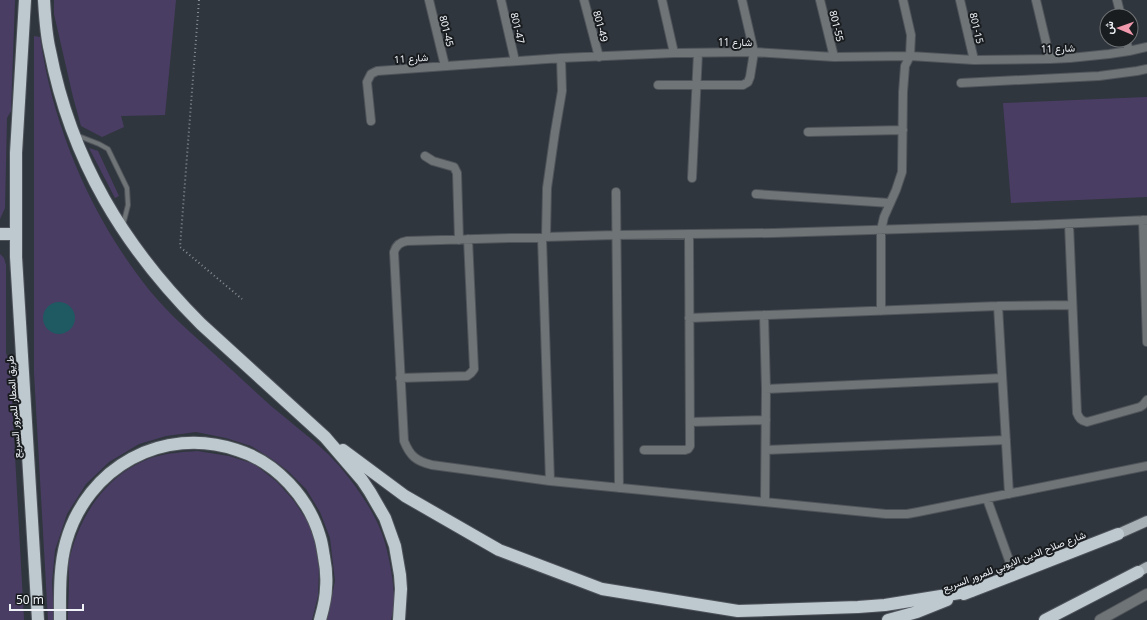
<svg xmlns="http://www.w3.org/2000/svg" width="1147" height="620" viewBox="0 0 1147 620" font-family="'Noto Sans',Vazirmatn,sans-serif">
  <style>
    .green { fill: #4a3d64 }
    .water { fill: #1f5961 }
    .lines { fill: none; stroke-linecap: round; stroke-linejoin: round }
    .service-casing { stroke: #4f545b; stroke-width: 6 }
    .minor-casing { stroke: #4f545b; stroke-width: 10 }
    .tertiary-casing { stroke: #4f545b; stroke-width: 12 }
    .primary-casing { stroke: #4f545b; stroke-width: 12 }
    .motorway-casing { stroke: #4f545b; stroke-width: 14 }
    .path { stroke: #898e94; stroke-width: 2; stroke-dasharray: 1 3; stroke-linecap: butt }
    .service { stroke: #6f7476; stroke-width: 4 }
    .minor { stroke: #6f7476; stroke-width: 8 }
    .tertiary { stroke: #6f7476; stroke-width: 10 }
    .primary { stroke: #a7b1b6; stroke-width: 10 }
    .motorway { stroke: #bec9cf; stroke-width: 12 }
    .labels { text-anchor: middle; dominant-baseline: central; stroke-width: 4; stroke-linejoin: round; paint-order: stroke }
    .street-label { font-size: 10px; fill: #eff3f8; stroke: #1a1d20 }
  </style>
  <rect width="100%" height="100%" fill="#30363d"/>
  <path class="green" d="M0,0H15L11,111L7,118L5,208L0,219Z
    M54,0H176L165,115L121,116L124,127L102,137L81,126L73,97L54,14Z
    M34,36L40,37C53,128 92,219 150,291C168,313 190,332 211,351C231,369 251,388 271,406C290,422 310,437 328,454C350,476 377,513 385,543C390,560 395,589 394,606C393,611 392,615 391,620H327L335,581L330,538L320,512L306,489L288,471L272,459L251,446L226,438L196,432L166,436L139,444L109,462L86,484L67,514L55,550L52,582L54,620H48L34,373Z
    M1147,97V197L1011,203L1003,103Z
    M89,148L98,151L119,196L115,198Z
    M0,254L4,258L6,265V353L10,364L24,620H0Z
    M197,451L229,456L254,464L277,482L294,501L309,524L316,546L319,569L318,596L312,620H68C68,607 69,593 69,580C69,574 68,567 69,562C78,516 108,472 154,457C168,453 183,452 197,451Z"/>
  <path class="water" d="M43 318a16 16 0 1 1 32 0a16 16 0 1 1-32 0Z"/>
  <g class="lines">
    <defs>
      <path id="service" d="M76,135L99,144L108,149L127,188L128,205L123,225"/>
      <path id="minor" d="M429,0L445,66
        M501,0L515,61
        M584,0L599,57
        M662,0L674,53
        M820,0L834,57
        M960,0L974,60
        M1036,0L1050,59
        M1117,0L1121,16
        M1126,40L1129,51
        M961,83L1099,76L1137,71L1147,69
        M658,85H743L748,82L750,77L754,52L742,0
        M371,121L367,82L371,74L377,71L561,58L674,53L754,52L834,57L910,56L974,60L1050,59L1070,58L1109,54L1129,51L1147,47
        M808,132L903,130
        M425,156L433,161L454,167L457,173L459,240
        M692,178L698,53
        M616,192L619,488
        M756,194L890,203
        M1143,220L1147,342
        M1147,220L1036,225L773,233L616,235L407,241C400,242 396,245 394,252L404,441C410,456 416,461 432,465L550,481L886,514H907L918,512L1147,466
        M1069,224L1077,413C1079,418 1081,421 1087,422L1140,407L1143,405L1147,400
        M546,237L547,188L555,132L562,91L561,58
        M542,238L550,481
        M998,306L1009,494
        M881,311V230L884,217L896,190L902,172L903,92L905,66L910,56L911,35L903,0
        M764,315L766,389L765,502
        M689,318L998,306L1072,305
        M400,378L467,376L471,373L474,369L468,239
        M766,389L1002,378
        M690,422L766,420
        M644,450H685L688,449L690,446L689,234
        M766,450L1006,440
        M987,499L1014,574"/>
      <path id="tertiary" d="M1100,620L1147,594"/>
      <path id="primary" d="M1118,534L1147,521
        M1138,572L1147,567"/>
      <path id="motorway" d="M25,0L16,153V257L38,620
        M44,0C45,17 46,35 50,51C71,160 124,247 201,324L325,437L362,480L370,492L385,518L395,546L400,575L401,589L399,620
        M0,234H16
        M343,450L405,496L499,550L602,589L738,611L858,607L885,605L972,591
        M964,594L1118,534
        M60,620C60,594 59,567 66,542C87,467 163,425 237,450C276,462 309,498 320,537C322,543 323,551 324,557C326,567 327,577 326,588C326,599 323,609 320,620
        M888,620L917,612L947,600
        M1045,620L1138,572"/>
    </defs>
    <use href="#service" class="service-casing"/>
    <use href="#minor" class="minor-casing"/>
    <use href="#tertiary" class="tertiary-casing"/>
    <use href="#primary" class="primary-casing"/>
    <use href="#motorway" class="motorway-casing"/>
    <path class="path" d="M199,0L180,247L242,299"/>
    <use href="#service" class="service"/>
    <use href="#minor" class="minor"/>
    <use href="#tertiary" class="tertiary"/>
    <use href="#primary" class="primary"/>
    <use href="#motorway" class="motorway"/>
  </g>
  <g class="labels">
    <g class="street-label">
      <text transform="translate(601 26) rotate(75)">801-49</text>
      <text transform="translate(837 26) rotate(76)">801-55</text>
      <text transform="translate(518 28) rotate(77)">801-47</text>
      <text transform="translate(977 28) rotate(77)">801-15</text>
      <text transform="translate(447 31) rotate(76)">801-45</text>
      <text x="735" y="42">شارع 11</text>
      <text transform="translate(1058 48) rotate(-2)">شارع 11</text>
      <text transform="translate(411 58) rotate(-4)">شارع 11</text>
      <text transform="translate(13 407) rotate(-94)">طريق المطار للمرور السريع</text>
      <text transform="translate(1014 561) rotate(-21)">شارع صلاح الدين الايوبي للمرور السريع</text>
    </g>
  </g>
  <g transform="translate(1119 28) rotate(272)"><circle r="19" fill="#1a1d20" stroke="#6f7376"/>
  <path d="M0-3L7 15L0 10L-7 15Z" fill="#f29aad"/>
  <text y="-6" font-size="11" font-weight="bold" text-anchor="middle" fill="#eff3f8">ش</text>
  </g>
  <path d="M10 604v6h73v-6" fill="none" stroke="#eff3f8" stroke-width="2"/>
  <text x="16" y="604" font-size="12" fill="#eff3f8" stroke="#1a1d20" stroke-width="3" paint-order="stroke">50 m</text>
</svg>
